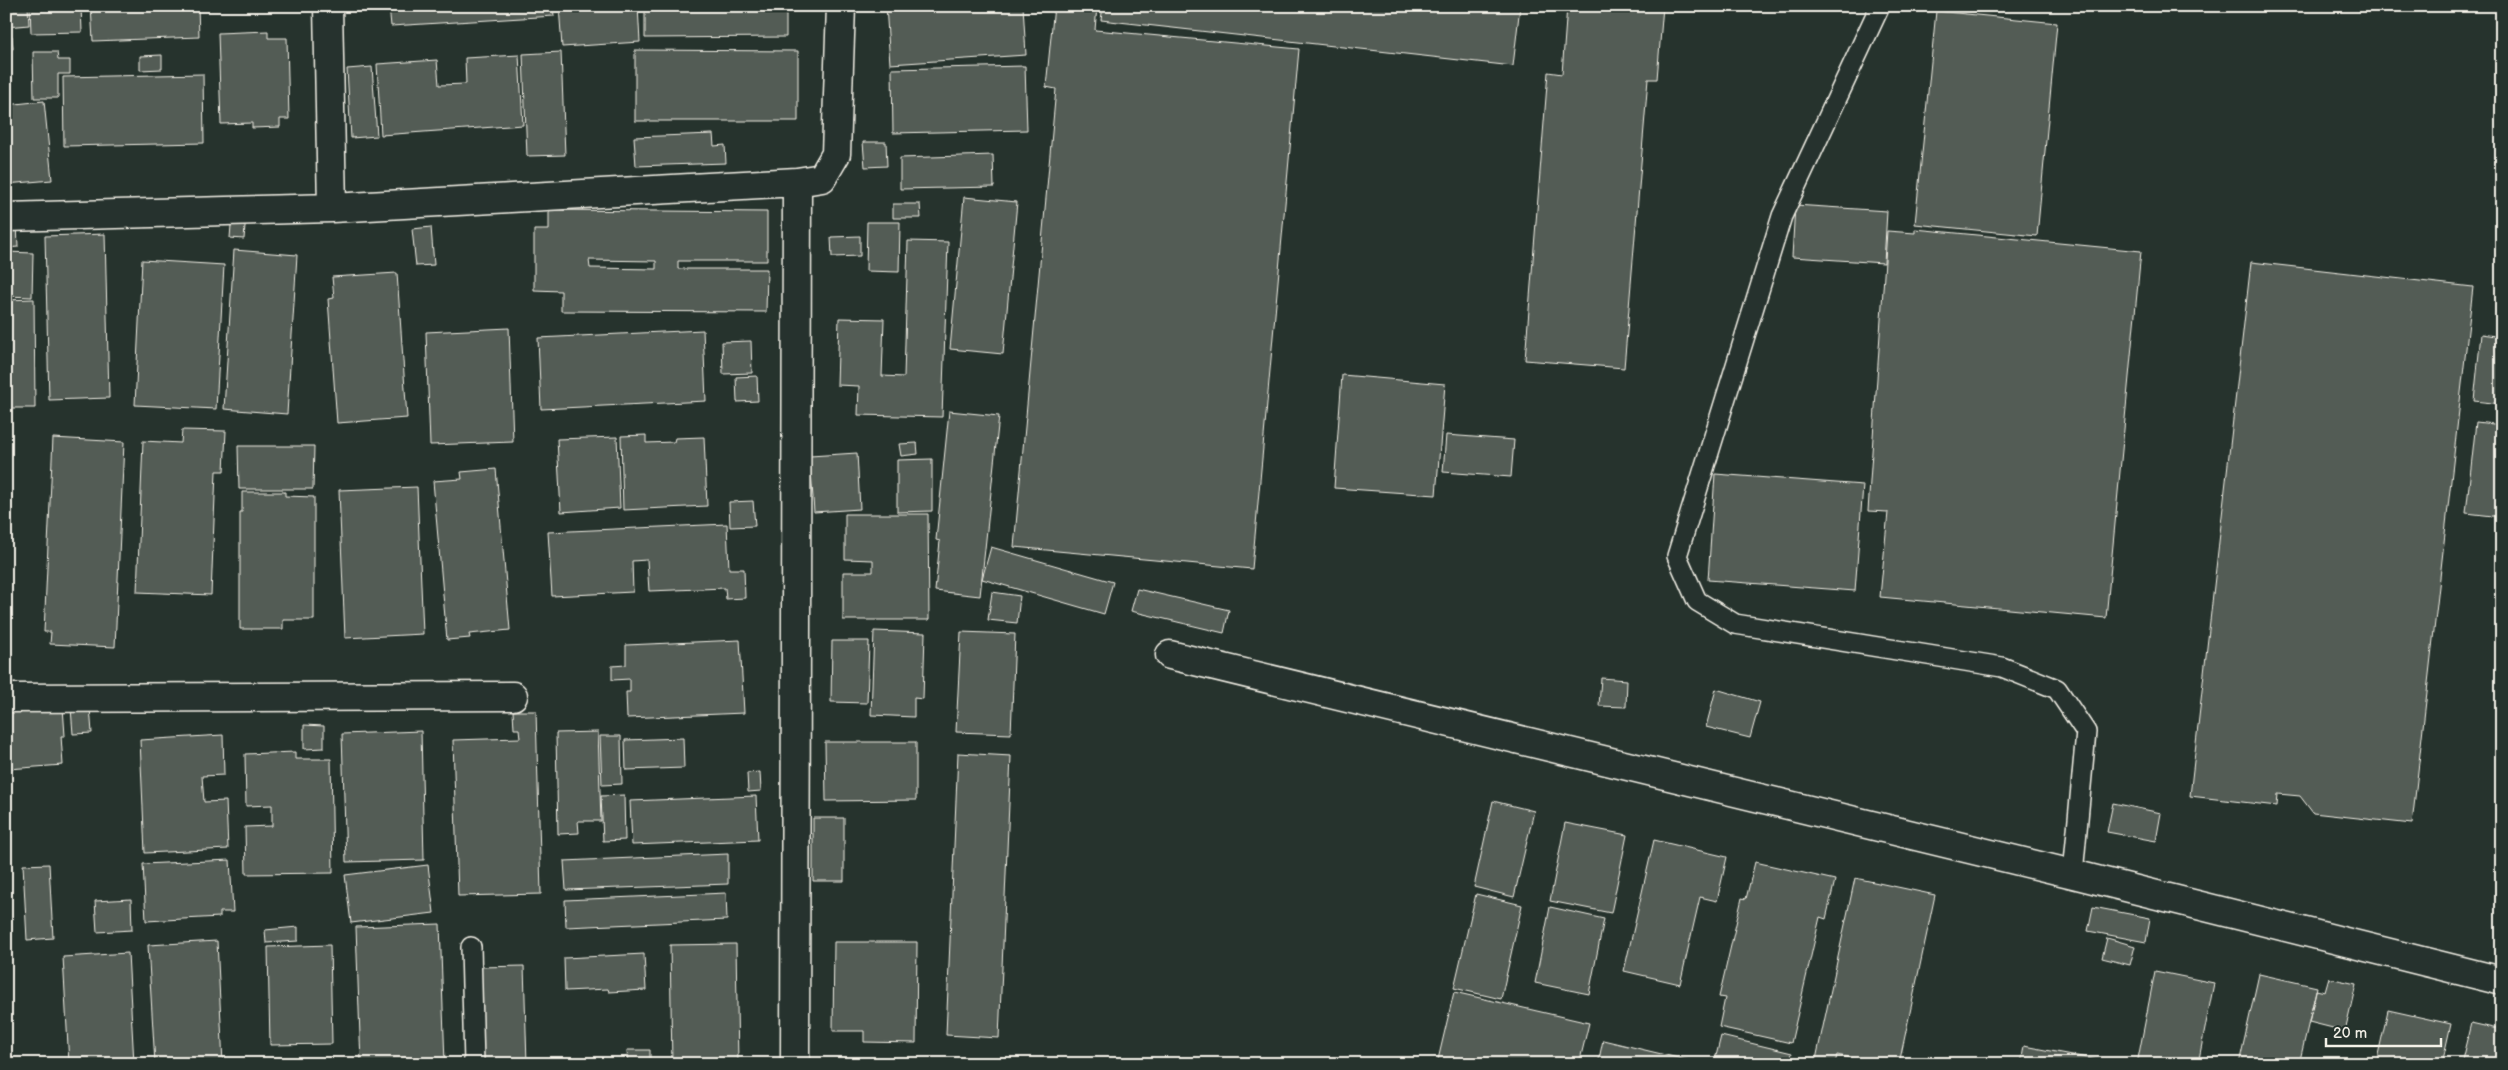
<svg xmlns="http://www.w3.org/2000/svg" width="2508" height="1070" viewBox="0 0 2508 1070" font-family="'Balsamiq Sans',sans-serif">
  <style>
    .building { fill: #525c55; stroke: #f4f1e8; fill-rule: evenodd }
    .lines { fill: none; stroke-linecap: round; stroke-linejoin: round }
    .service-casing { stroke: #f4f1e8; stroke-width: 22 }
    .minor-casing { stroke: #f4f1e8; stroke-width: 31 }
    .service { stroke: #26332d; stroke-width: 19 }
    .minor { stroke: #26332d; stroke-width: 28 }
  </style>
  <rect width="100%" height="100%" fill="#26332d"/>
  <filter id="ink" filterUnits="userSpaceOnUse"><feTurbulence type="fractalNoise" baseFrequency=".02" numOctaves="2"/><feDisplacementMap in="SourceGraphic" scale="10" xChannelSelector="R" yChannelSelector="G"/><feConvolveMatrix kernelMatrix="1 2 1 2 8 2 1 2 1" color-interpolation-filters="sRGB"/></filter>
  <g filter="url(#ink)">
    <path class="building" d="M6,6H28L29,25L6,27Z
      M30,6H81L82,32L31,33Z
      M91,6H198L199,37L93,41Z
      M389,6H553L554,16L391,26Z
      M559,6H638L640,42L562,47Z
      M645,6H786V37L645,38Z
      M886,6H1023L1026,55L890,64Z
      M1054,6H1097L1095,30L1299,49L1252,569L1014,547L1056,89L1046,87Z
      M1103,6H1520L1513,66L1101,20Z
      M1567,6H1663L1657,79H1648L1624,368L1525,360L1548,72L1562,74Z
      M1936,11L2057,23L2037,236L1915,224Z
      M268,31V38H287L289,119H280V127L252,128V123L221,124L218,33Z
      M6,36H12L13,49H6Z
      M635,50L798,51V121H635Z
      M33,52H57L58,60H70V74H58V98H34Z
      M561,52L565,155L527,156L523,54Z
      M162,55V69L140,70V56Z
      M519,55L523,125L381,135L377,64L437,60L439,85L466,84L465,58Z
      M1025,66L1027,130L893,133L892,69Z
      M372,67L377,136L351,138L347,69Z
      M203,74L204,143L64,146L63,77Z
      M44,101L52,180L6,184V105Z
      M713,134L714,146L725,145L726,163L636,166L634,137Z
      M863,142H886L887,166L865,167Z
      M993,155L994,187L900,189V158Z
      M964,197L1017,202L1003,354L950,349Z
      M893,204H920L921,218H893Z
      M1795,205L1887,211L1884,263L1792,257Z
      M549,210L767,212V261H678V269H767L766,312L561,311V291L534,290V230H549ZM589,260L656,261V269L590,268Z
      M232,213L246,214L244,239L230,238Z
      M6,222H17L18,247L6,248Z
      M867,222H900L899,272L866,271Z
      M431,227L434,265L416,266L412,229Z
      M1915,229L2141,251L2106,618L1880,597L1888,512L1868,511L1887,231L1915,233Z
      M105,234L109,398L49,400L45,236Z
      M860,236V256L832,257L831,237Z
      M908,241L948,242L942,417L858,415L859,386L837,385L839,318L884,319L882,376L904,377Z
      M234,250L297,255L287,414L224,409Z
      M6,252L33,253L32,297L6,296Z
      M142,260L224,265L216,409L135,405Z
      M2251,262L2473,287L2412,824L2313,813L2300,796L2278,794L2277,806L2190,796Z
      M397,273L407,418L337,423L328,299L334,298L332,277Z
      M34,299L35,408H6V300Z
      M509,328L513,442L430,445L426,332Z
      M703,330L706,401L541,409L538,338Z
      M2481,334L2502,337V404L2474,401Z
      M751,341L752,373L723,374L722,342Z
      M1342,375L1445,384L1436,495L1334,488Z
      M757,376L758,401L737,402L736,377Z
      M949,411L999,416L980,596L935,591L940,541L936,540Z
      M2476,422L2502,425V517L2466,513Z
      M182,430L226,431L224,471H216L211,595L137,592L143,441L181,443Z
      M646,435V443L674,442L675,438L704,437L707,506L623,510L621,436Z
      M1446,435L1514,440L1511,477L1443,472Z
      M617,437L620,508L561,512L557,439Z
      M53,438L124,442L115,647L50,644L51,632H44Z
      M917,443L918,454L901,456L899,444Z
      M238,446H314L313,489H239Z
      M857,453L860,509L814,512L810,456Z
      M932,459V511L897,512V460Z
      M496,469L510,630L469,634L470,638L447,640L433,481L462,479L461,472Z
      M1715,474L1863,485L1855,591L1708,580Z
      M417,487L423,634L345,638L339,490Z
      M242,492H285V496L314,497V620H283V629H240V512H242Z
      M753,501L755,526L730,527L729,502Z
      M845,514H928L929,620H843V572H873V560L845,559Z
      M727,524L729,569H744L745,598L726,599L725,588L649,591L647,560L632,561L633,592L552,596L548,532Z
      M991,547L1113,582L1104,614L982,579Z
      M1137,589L1229,610L1224,633L1131,611Z
      M992,592L1020,596L1017,623L988,620Z
      M874,631L925,633L923,699L914,698V717L871,715Z
      M961,632L1015,634L1011,734L956,732Z
      M740,640L744,713L627,718L626,692H630V679L612,680V666L626,665V645Z
      M832,641H869L867,703L831,702Z
      M1601,678L1627,680L1626,707L1599,706Z
      M1716,689L1760,702L1750,738L1706,727Z
      M63,707L65,736H61L63,765L8,769L6,711Z
      M90,707L92,733L73,734L71,708Z
      M513,711H536L541,894L458,896L453,740L520,738L519,729H514Z
      M304,725L324,726V748L304,749Z
      M421,731L424,860L346,862L342,734Z
      M598,732L601,821H578L579,833L558,834L556,733Z
      M223,735L224,775L202,776L204,802L226,801L228,849L145,853L140,740Z
      M600,736H621L622,784L602,785Z
      M683,738L684,768L626,770L625,740Z
      M825,742H916V800L826,801Z
      M295,752V759H331L333,873L246,874L245,827L272,826V805L246,806L245,754Z
      M958,753L1011,756L999,1038L946,1035Z
      M760,772L761,791L748,792L747,773Z
      M624,795L625,840L603,841L601,796Z
      M756,796L758,840L632,845L630,801Z
      M1493,801L1534,811L1514,897L1474,887Z
      M2113,803L2161,813L2156,841L2107,832Z
      M813,818H844V881H813Z
      M1565,823L1627,835L1611,913L1550,901Z
      M1654,840L1727,857L1717,901L1700,897L1680,984L1624,971Z
      M728,854V884L566,890L564,861Z
      M230,860L233,912H220V917L146,921L143,864Z
      M1755,862L1835,880L1826,919L1820,917L1791,1043L1719,1027L1725,998L1719,997L1742,898L1746,899Z
      M49,864L53,938L27,940L23,865Z
      M428,865L434,913L351,923L345,875Z
      M1855,878L1935,895L1899,1064H1878L1837,1055L1835,1064H1815Z
      M726,893L727,920L566,927L565,900Z
      M1476,894L1522,905L1501,999L1454,988Z
      M131,899L132,930L97,932L95,901Z
      M1550,907L1604,919L1589,994L1535,983Z
      M2093,907L2150,918L2146,942L2088,931Z
      M440,924L445,1064H361L356,927Z
      M298,927V941L266,943L265,930Z
      M2107,938L2135,946L2130,965L2102,958Z
      M217,941L223,1064H155L148,945Z
      M834,942H917L916,1043L864,1042V1031H833Z
      M736,944L738,1064H672L670,945Z
      M330,945L332,1044L270,1045L268,947Z
      M128,953L134,1064H69L63,957Z
      M644,954L646,990L609,992L608,989L565,991L564,958Z
      M524,966L527,1064H483L480,967Z
      M2155,971L2214,983L2198,1064H2137Z
      M2259,974L2317,987L2300,1060L2294,1058L2292,1064H2239Z
      M2329,978L2356,984L2345,1031L2309,1022L2316,990L2325,992Z
      M1454,992L1589,1023L1579,1064H1437Z
      M2388,1010L2451,1024L2442,1064H2376Z
      M2471,1023L2502,1030V1064H2461Z
      M1721,1036L1792,1053L1789,1064H1714Z
      M1603,1040L1699,1063V1064H1598Z
      M2024,1046L2119,1064H2021Z
      M627,1050H650V1064H628Z"/>
    <g class="lines">
      <defs>
        <path id="service" d="M1880,6L1782,216L1677,556L1697,601L1735,624L2002,667L2057,689L2086,732L2073,874
          M471,947L474,1064"/>
        <path id="minor" d="M328,6L332,208
          M6,217L332,208L797,182L822,178L836,154L841,6
          M1170,655L2073,874L2502,981
          M6,698L513,696
          M795,1064L797,182"/>
      </defs>
      <use href="#service" class="service-casing"/>
      <use href="#minor" class="minor-casing"/>
      <use href="#service" class="service"/>
      <use href="#minor" class="minor"/>
    </g>
  </g>
  <rect width="2508" height="1070" fill="none" stroke="#26332d" stroke-width="25"/>
  <rect x="12" y="12" width="2483" height="1045" fill="none" stroke="#f4f1e8" stroke-width="2" filter="url(#ink)"/>
  <path d="M2326 1038v8h115v-8" fill="none" stroke="#f4f1e8" stroke-width="2.5"/>
  <text x="2333" y="1038" font-size="15" fill="#f4f1e8" stroke="#26332d" stroke-width="4" paint-order="stroke">20 m</text>
</svg>
